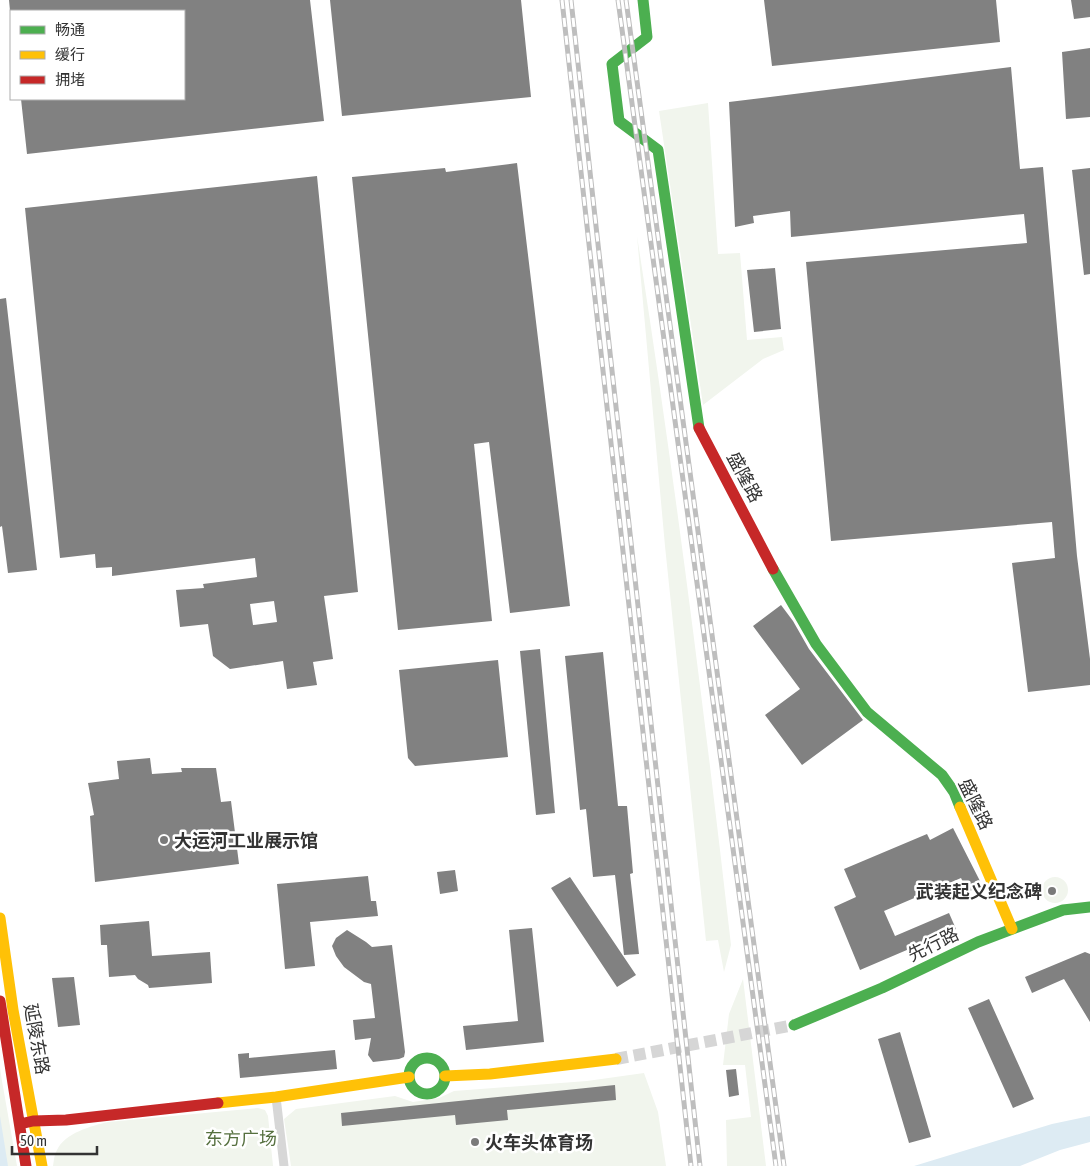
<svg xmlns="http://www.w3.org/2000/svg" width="1090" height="1166" viewBox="0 0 1090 1166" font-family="'Asap Condensed','Noto Sans SC',sans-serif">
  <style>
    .green { fill: #f1f5ed }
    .water { fill: #ddebf3 }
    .building { fill: #818181; fill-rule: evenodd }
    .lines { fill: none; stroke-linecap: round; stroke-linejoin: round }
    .secondary-tunnel { stroke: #d6d6d6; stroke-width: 12; stroke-dasharray: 12 6; stroke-linecap: butt }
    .street { stroke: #d7d7d7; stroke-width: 9 }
    .fast { stroke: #4caf50; stroke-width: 11 }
    .slow { stroke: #ffc107; stroke-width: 11 }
    .jam { stroke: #c62828; stroke-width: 11 }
    .rail-casing { stroke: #bebebe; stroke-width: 5 }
    .rail { stroke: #fff; stroke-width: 3; stroke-dasharray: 9; stroke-linecap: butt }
    .poi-dot { fill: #7a7a7a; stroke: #fff; stroke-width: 2 }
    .labels { text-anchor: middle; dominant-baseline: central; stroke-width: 5; stroke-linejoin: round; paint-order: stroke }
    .street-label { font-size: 18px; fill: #333; stroke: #fff }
    .poi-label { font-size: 18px; font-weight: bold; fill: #333; stroke: #fff; text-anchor: start }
    .park-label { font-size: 18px; fill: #56703f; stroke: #fff }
  </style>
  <rect width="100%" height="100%" fill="#fff"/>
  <path class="green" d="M708,103L718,254L740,253L747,340L782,337L784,350L763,359L703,405L659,111Z
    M637,236C674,472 704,708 731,945L724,972L718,940L706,941L665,546Z
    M1042 890a13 13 0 1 1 26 0a13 13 0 1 1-26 0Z
    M743,979L766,1166H727L726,1120L751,1117L745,1065H723L729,1014Z
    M0,1068L2,1081L17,1166H4L0,1145Z
    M644,1073L658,1112L666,1166H291L284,1119L296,1109L395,1096L413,1102L439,1098L454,1091L587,1081Z
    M258,1108L265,1110L268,1116L273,1166H53C54,1161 54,1155 57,1150C65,1133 91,1126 108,1122Z"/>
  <path class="water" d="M0,1116L8,1166H0Z
    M1090,1116V1142L1060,1150L1020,1166H914L1052,1124Z"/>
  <path class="building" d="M9,0H310L324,121L27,154L21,99H184V11H10Z
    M330,0H521L531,97L342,116Z
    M764,0H996L1000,42L772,66Z
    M1071,0H1090V17L1074,19Z
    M1090,48V117L1066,119L1062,52Z
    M1011,67L1020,169L1043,167L1077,556L1090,659V685L1028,692L1012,563L1055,558L1052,522L831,541L806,262L1027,243L1024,214L791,237L790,211L753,216L754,223L735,227L729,102Z
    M517,163L570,606L510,613L489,442L474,444L492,621L398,630L352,177L445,168L446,172Z
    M1090,168V274L1084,275L1072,170Z
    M317,176L358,592L324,596L333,659L313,662L317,685L287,689L283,661L230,669L213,656L208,624L180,627L176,590L204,588L203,584L257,577L255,558L112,576V567L96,568L95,554L60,558L25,208ZM274,601L277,622L253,625L250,604Z
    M775,268L781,329L754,332L747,270Z
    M6,298L37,570L8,573L2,526L0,527V299Z
    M781,605L793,621L809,649L863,720L802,765L765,715L800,689L753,626Z
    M540,649L555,813L536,815L520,651Z
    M603,652L618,806H627L633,873L630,874L639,954L624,955L615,875L593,877L586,809L580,810L565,656Z
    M498,660L508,757L415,766L408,758L399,670Z
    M150,758L152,774L182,772L181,768H216L221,802L231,801L239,864L95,882L90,816L94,815L88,783L119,779L117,761Z
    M953,828L982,885L968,892L961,878L884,911L895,936L949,913L956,929L860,970L834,907L856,897L844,869L927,834L930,840Z
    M455,870L458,891L440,894L437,872Z
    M368,876L371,901H376L378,916L310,922L315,966L285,969L277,884Z
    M570,877L636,975L617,987L551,888Z
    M149,921L152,956L210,952L212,983L149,988L148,985L138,979L135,975L109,977L107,945H101L100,925Z
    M532,928L544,1042L466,1050L463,1026L518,1021L509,930Z
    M347,930L366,942L372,947L392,945L405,1052L404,1057L399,1059L373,1062L368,1055L371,1038L355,1040L353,1020L375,1018L371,984L364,982L344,967L336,956L332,946L336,938Z
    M1085,952L1090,954V1022L1064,979L1032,993L1025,977Z
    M74,977L80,1025L58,1027L52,978Z
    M989,999L1034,1099L1013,1108L968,1008Z
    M900,1032L931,1137L909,1143L878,1039Z
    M335,1050L337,1069L240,1078L238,1054L249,1053V1058Z
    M736,1069L739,1095L729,1097L726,1070Z
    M615,1085L616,1100L507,1110L508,1120L456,1125L455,1115L342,1126L341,1113Z"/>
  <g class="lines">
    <path class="secondary-tunnel" d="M616,1059L794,1025"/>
    <path class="street" d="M276,1097L284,1166"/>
    <path class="fast" d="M643,0L647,37L612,64L619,121L658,150L699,428
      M773,569L816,644L867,712L942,775L954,792L960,807
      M794,1025L882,988L978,942L1063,910L1090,907
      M409 1076a18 18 0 1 1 36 0a18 18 0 1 1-36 0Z"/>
    <path class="slow" d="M960,807L1012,929
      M0,918L13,1010L42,1166
      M445,1076L490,1074L616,1059
      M218,1103L276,1097L409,1077"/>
    <path class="jam" d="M699,428L773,569
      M0,1001L26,1166
      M20,1124L33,1121L66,1120L218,1103"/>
    <defs>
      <path id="rail" d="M562,0L691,1166
        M571,0L700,1166
        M618,0L776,1166
        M626,0L784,1166"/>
    </defs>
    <use href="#rail" class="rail-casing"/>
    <use href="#rail" class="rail"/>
  </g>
  <g class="poi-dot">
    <circle cx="164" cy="840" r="5"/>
    <circle cx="1052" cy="891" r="5"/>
    <circle cx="475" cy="1142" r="5"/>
  </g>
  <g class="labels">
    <g class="street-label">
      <text transform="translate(745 477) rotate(62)">盛隆路</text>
      <text transform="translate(976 804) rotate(64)">盛隆路</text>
      <text transform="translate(933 944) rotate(-26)">先行路</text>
      <text transform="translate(37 1039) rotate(80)">延陵东路</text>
    </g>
    <g class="poi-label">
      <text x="174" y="840">大运河工业展示馆</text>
      <text x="1042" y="891" text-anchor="end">武装起义纪念碑</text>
      <text x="485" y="1142">火车头体育场</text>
    </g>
    <g class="park-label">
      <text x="241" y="1138">东方广场</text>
    </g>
  </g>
  <rect x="10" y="10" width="175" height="90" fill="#ffffff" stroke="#adadad"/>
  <rect x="20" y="26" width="25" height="8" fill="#4caf50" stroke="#adadad"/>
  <text x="55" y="35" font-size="15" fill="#333333">畅通</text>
  <rect x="20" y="51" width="25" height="8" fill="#ffc107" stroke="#adadad"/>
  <text x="55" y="60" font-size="15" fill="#333333">缓行</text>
  <rect x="20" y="76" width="25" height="8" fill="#c62828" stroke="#adadad"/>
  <text x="55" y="85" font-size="15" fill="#333333">拥堵</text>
  <path d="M12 1146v8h85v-8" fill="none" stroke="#333333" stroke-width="2.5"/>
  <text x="20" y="1146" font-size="15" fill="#333333" stroke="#ffffff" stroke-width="4" paint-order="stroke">50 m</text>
</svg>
